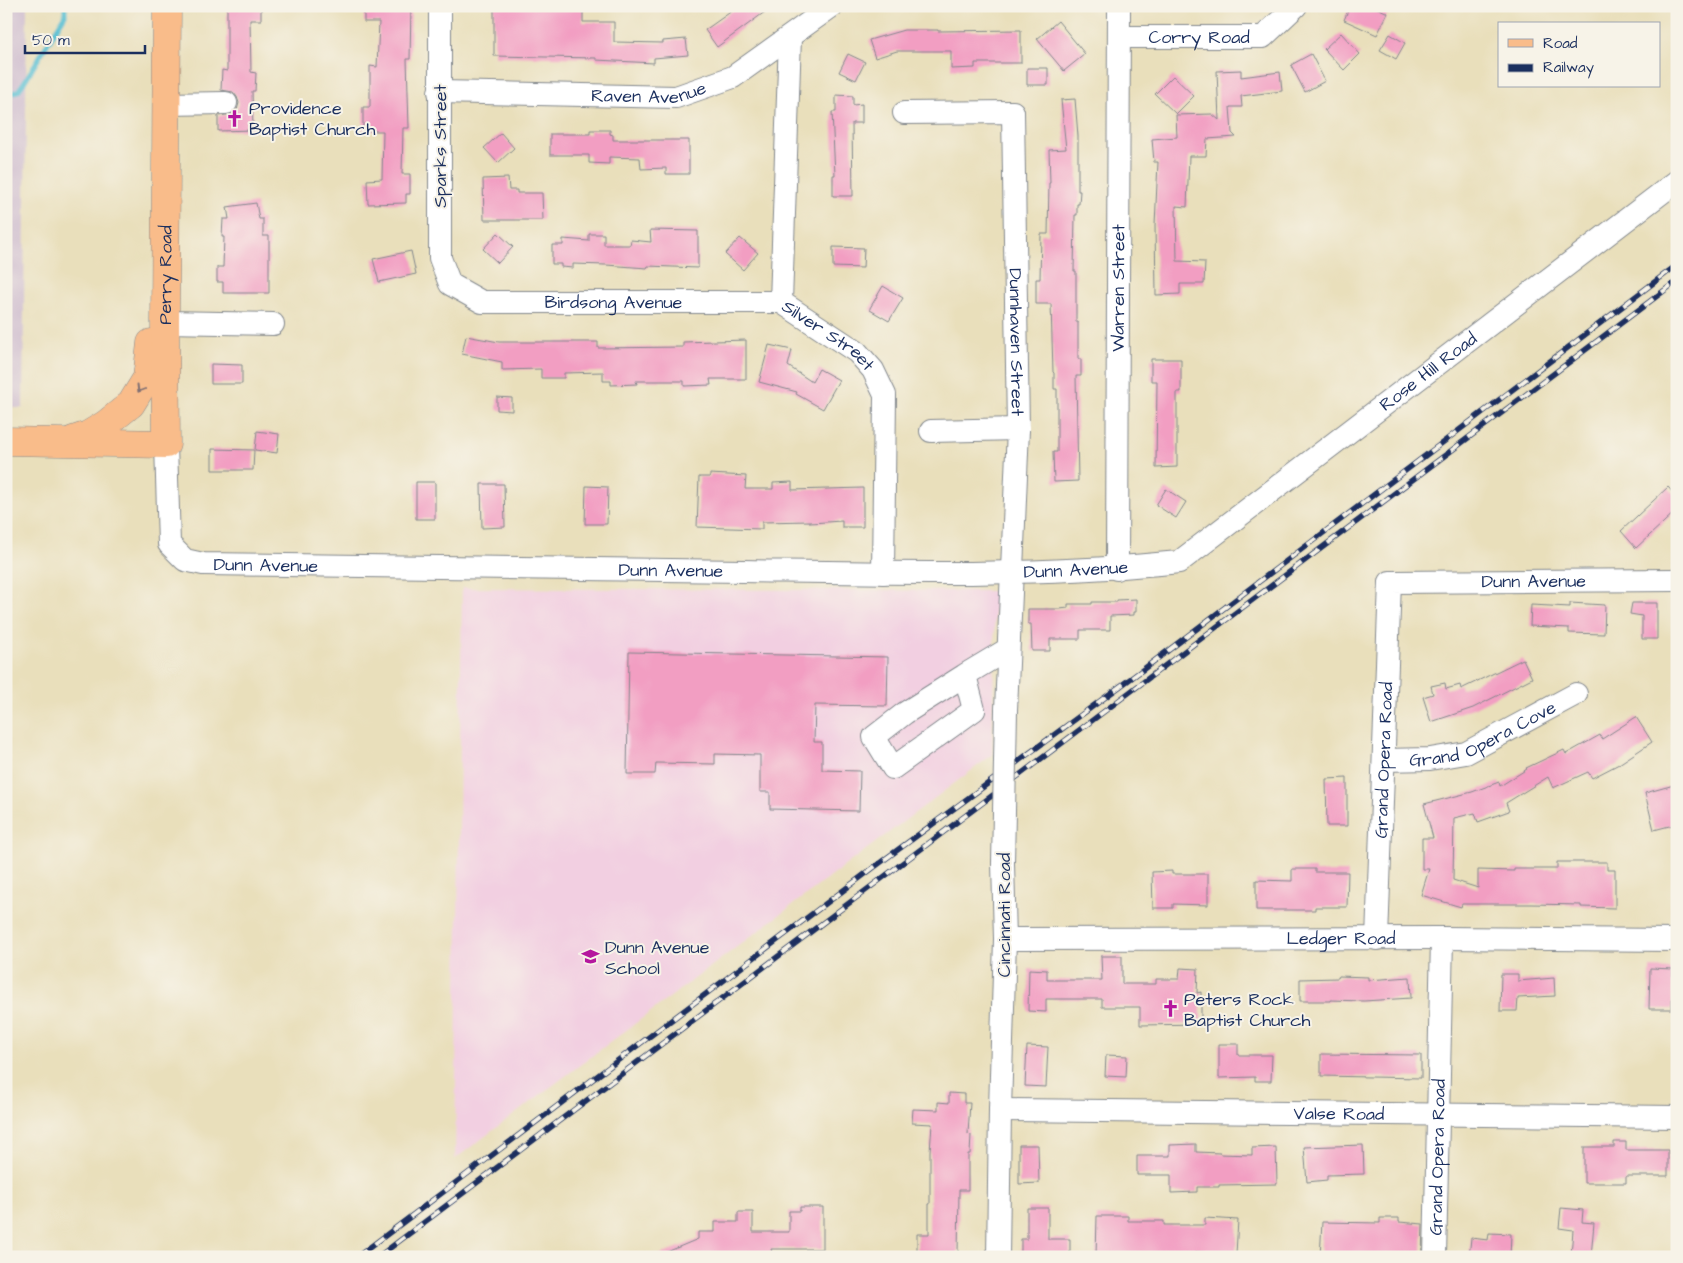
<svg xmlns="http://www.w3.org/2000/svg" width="1683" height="1263" viewBox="0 0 1683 1263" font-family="'Architects Daughter',sans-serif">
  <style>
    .built { fill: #f2cfe1 }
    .industrial { fill: #cfbdcf }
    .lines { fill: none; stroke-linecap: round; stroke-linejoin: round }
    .stream { stroke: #55bed2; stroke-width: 5 }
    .building { fill: #f29ec2 }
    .minor-casing { stroke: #82878c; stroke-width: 24 }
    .major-casing { stroke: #82878c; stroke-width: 29 }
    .minor { stroke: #fff; stroke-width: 22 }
    .major { stroke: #f9bc8a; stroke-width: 28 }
    .rail-casing { stroke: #1b2f5e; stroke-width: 5.5 }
    .rail { stroke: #f7f3e8; stroke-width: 4; stroke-dasharray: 11; stroke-linecap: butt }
    .minor-bridge-casing { stroke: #82878c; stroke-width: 24; stroke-linecap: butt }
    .minor-bridge { stroke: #fff; stroke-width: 22 }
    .oneway { stroke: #7f6e72 }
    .labels { text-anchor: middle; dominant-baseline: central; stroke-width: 4; stroke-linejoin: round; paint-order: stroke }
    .street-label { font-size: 18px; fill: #1b2f5e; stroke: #f7f3e8 }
    .poi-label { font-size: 18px; fill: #1b2f5e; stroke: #f7f3e8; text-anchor: start }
  </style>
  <rect width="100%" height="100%" fill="#f7f3e8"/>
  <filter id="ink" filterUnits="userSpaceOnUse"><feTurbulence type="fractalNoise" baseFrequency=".02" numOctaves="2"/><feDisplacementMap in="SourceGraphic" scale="10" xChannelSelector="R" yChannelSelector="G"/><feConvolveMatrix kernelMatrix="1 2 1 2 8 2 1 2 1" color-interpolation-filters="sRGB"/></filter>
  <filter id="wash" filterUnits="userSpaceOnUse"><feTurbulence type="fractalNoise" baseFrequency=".0096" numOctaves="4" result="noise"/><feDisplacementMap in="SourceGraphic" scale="20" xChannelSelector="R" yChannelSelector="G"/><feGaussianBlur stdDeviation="1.12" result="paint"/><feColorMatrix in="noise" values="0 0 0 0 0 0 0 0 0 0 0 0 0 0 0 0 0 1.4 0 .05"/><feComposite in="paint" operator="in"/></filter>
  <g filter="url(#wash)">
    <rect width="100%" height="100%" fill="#e9dfbb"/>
    <path class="built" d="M462,588L995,591L992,755L455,1159Z"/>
    <path class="industrial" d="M6,6H27L23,408H6Z"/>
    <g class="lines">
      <path class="stream" d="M6,95L18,91L23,84L65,15V6"/>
    </g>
    <g id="blocks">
      <path class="building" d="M227,6H261V20H250L251,72L256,73L255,91H252L253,130L218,131V116L233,114L237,110L239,103L237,97L233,92L221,90L222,70L227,71Z
        M364,6H411L410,59H407L409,128H403L402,174H410V194H406V203L368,204L367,180L382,179L383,131H363V107H370V66L377,67L379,22H364Z
        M494,6H583V22H614V42L663,43V41L686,39L688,55L654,58V63L596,60V58L494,56Z
        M739,6H773L717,47L705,30Z
        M1350,6H1373L1388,13L1377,35L1344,20Z
        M1058,21L1085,54L1064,71L1037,39Z
        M904,30H938V31L1021,30V63H975V68L951,69V51H897L875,58L869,40Z
        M1341,33L1360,54L1344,70L1324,49Z
        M1390,34L1405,43L1396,59L1380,50Z
        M848,54L865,62L856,80L839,72Z
        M1311,54L1325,81L1305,92L1291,65Z
        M1027,68H1048V85H1027Z
        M1241,70V77L1280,72L1282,91L1241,96L1242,107H1230L1232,133L1236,137L1207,139L1206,156H1189L1187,207L1176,206L1177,261L1205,262L1204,284H1180V294L1156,295L1155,225L1158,162H1154L1152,139L1177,137L1176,115L1212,114L1219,120L1217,71Z
        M1173,76L1194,96L1176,114L1155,94Z
        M836,95L853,96V105L862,104V123H852L853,196H833V175H835L832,112H836Z
        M1075,99L1078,136V191H1080L1079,204H1077V215H1075L1074,271H1076V322H1078V359H1081V376H1076L1078,481L1054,482L1053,452H1057V389H1054V373L1053,372L1051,304H1036V279H1040L1041,234H1048L1049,183H1050L1049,150L1066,149L1061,100Z
        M590,130H610V134L613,135V140H689V174H666V168L641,169L640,158L609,157V164L589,163V155H550V134H590Z
        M501,133L514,148L498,163L484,148Z
        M508,178L509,190H517V193H542L543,220H484L483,179Z
        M256,203L259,219H263V236H269V293H223V282H217V267H223L224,237H222L223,219H229L227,207Z
        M650,230L698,231V268L648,266L647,268L606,265L573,264V268L561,267V264H552V245H563V239L589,241V234H604V245H630L631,240L651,242Z
        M498,233L513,247L498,263L483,249Z
        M740,238L758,253L743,270L725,254Z
        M833,247L864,248L863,268L833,267Z
        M411,251L416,274L379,282L373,259Z
        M883,286L903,298L889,321L870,310V308Z
        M466,336L499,342H598V348L683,347V342L746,340V379H710L711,385L684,386V381H636L637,384L611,385V381H603V372L564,373V378H541V369L502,370V362L462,354Z
        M769,345L792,350L788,366L812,382L819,369L839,380L823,409L796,394L797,392L759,382Z
        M1151,359H1181V392H1177V467L1156,468L1157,381H1151Z
        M211,364L242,365V384H211Z
        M497,397L512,398V411L497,410Z
        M257,431L279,434L277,453L255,450Z
        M212,449L254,450L253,470H212Z
        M710,474L746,476L745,489H773V483L792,482V490L863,488V527H842V521L810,523V521L762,522V529L697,527L699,477H710Z
        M416,482H435V519H416Z
        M481,484H504L505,527L482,528Z
        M586,486L608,487L607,524H585Z
        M1668,487L1677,497V510L1636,548L1621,531Z
        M1166,489L1186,502L1176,518L1156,505Z
        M1136,599V612H1134V615L1110,616V630H1080V639H1050V651H1032L1031,624H1028V609H1060L1068,608V604H1092V602H1117V600Z
        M1570,603L1605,605L1604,634L1569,633V628L1530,626L1531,605L1570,607Z
        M1632,603H1657V639H1642V616L1630,614Z
        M629,652L888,657L887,706L815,705L814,742H822V770L860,771L859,811L770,809V792H760V755L715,754V764L656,763L655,774H627Z
        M1523,659L1532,678L1473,708L1431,722L1423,697L1433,694L1431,686L1445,683L1446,689L1460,685L1461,689Z
        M1636,717L1652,742L1619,764L1592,778L1588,772L1553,788L1548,777L1506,803L1509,811L1478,822L1475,813L1454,818L1453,880L1478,888V870L1514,871V869H1557V862H1607V870H1615V908L1581,907V905L1531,904H1462L1461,907L1421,895L1429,869H1422V838H1433L1424,804L1472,792L1499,782L1500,786L1527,769L1526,768L1564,750L1566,754L1600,735L1602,739Z
        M1347,778V826H1327L1326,779Z
        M1674,785L1677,797V824L1654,830L1645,793Z
        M1292,869H1315V872H1348L1347,907H1315V910H1256V880L1292,881Z
        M1172,871V874H1208V905L1173,904V908H1153L1152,872Z
        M1101,956H1122V984H1156V979H1179L1180,968L1198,969L1197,993L1201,992V1024L1140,1025V1007H1102V999H1046V1012L1028,1011L1029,969L1047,970V980H1102Z
        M1650,968L1673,969L1672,1009H1649Z
        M1501,974H1518V981L1554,978L1555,996L1518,998L1517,1011H1500Z
        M1339,976L1368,977V980L1410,977L1411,998L1364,1001L1330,1000V1001H1300V979L1338,978Z
        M1219,1044H1238V1055H1272L1271,1081H1255V1077L1219,1078Z
        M1027,1046L1048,1047L1046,1087L1025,1086Z
        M1321,1054L1421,1055V1078L1321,1076Z
        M1106,1055L1127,1056L1126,1077L1105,1076Z
        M949,1093L964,1094V1103H970L968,1134L971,1135L970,1154H968V1190H959L958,1254H917V1234H929V1204H930V1151L932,1124L912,1123L913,1109L938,1110V1102L949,1103Z
        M1614,1142H1626V1150H1668V1176H1626V1183H1584V1147H1614Z
        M1196,1144V1152L1220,1153V1154L1252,1155V1148L1276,1147L1277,1184L1219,1185V1187H1197V1192L1171,1193V1175H1137V1156H1170V1145Z
        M1019,1145H1038L1039,1183L1019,1184Z
        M1363,1145L1364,1174L1327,1175V1180L1307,1182L1304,1147Z
        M800,1207H823V1249H771L772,1253H763V1256L655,1257L698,1239V1232H715V1222H738V1212H753V1232H789V1211H800Z
        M1027,1208H1048V1239H1070V1257H1021V1239H1027Z
        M1561,1208L1583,1210L1582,1222L1594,1223L1591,1257L1571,1255L1573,1230L1559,1228Z
        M1097,1216H1128V1221H1164V1225H1205V1218L1238,1220L1236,1254L1195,1252V1257L1096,1256Z
        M1380,1218H1399V1222L1423,1224L1422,1256L1399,1255V1257H1320L1322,1222L1380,1223Z
        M1489,1233L1511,1234L1510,1257H1469L1471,1238L1488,1240Z"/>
    </g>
  </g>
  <g filter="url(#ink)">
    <use href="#blocks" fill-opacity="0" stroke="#82878c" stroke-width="1"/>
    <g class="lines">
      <defs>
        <g id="minor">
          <path id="s1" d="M440,6V258L450,284L482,302H781"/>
          <path id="s2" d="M1120,37H1263L1296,6"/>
          <path id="s3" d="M439,92L676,97L733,77L832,6"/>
          <path d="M166,104L226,103"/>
          <path id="s4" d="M904,113L1013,112L1018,429L1006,710"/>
          <path id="s5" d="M781,302L857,352L873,370L885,395L883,573"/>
          <path d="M781,302L790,37"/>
          <path d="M165,322L273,324"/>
          <path d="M931,431L1018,429"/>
          <path id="s6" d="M166,444L169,544L185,560L203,564C383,567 563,569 743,571C888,573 1035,577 1179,562L1677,181"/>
          <path id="s7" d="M1117,569L1119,6"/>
          <path d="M965,675L974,710L893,768L874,737L905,713L965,675L968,673L1008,649"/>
          <path id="s8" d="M1384,760L1430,759L1466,753L1576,694"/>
          <path id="s9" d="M1005,939L1442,938L1677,940"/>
          <path id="s10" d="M1377,939L1390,582L1677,580"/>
          <path id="s11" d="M1000,1110L1677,1117"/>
          <path d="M998,1257L1000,1110L1005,939L1003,863"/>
          <path id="s12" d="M1435,1257L1442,938"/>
        </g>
        <g id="major">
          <path d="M73,440L88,435L106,424L131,404L147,378L151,343"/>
          <path id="s13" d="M6,441L166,444L165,322L167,6"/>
        </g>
      </defs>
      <use href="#minor" class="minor-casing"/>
      <use href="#major" class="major-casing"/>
      <use href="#minor" class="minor"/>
      <use href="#major" class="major"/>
      <defs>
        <path id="rail" d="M357,1257L873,868L1145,668L1677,265
          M378,1257L1677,281"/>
      </defs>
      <use href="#rail" class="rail-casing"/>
      <use href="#rail" class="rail"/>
      <defs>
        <path id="minor-bridge" d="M1003,863L1006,710"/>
      </defs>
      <use href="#minor-bridge" class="minor-bridge-casing"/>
      <use href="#minor-bridge" class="minor-bridge"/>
    </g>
    <defs><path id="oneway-chevron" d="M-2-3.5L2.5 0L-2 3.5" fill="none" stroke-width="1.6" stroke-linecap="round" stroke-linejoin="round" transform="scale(1.25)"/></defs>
    <use class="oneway" href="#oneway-chevron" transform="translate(140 389) rotate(121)"/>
  </g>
  <defs>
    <symbol id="church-bare" viewBox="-9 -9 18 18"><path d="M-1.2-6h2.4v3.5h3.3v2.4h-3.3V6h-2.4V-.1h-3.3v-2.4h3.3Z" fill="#b5179e" stroke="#f7f3e8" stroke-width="2.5" paint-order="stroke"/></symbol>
    <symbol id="school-bare" viewBox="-9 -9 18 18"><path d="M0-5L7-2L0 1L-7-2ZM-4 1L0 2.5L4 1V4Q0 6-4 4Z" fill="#b5179e" stroke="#f7f3e8" stroke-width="2.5" paint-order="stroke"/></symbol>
  </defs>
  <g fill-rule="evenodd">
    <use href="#church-bare" x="222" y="106" width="25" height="25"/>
    <use href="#school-bare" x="578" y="944" width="25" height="25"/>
    <use href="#church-bare" x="1158" y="996" width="25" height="25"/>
  </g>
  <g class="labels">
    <g class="street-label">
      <text stroke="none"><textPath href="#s2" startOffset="79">Corry Road</textPath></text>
      <text stroke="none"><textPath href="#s3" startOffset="210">Raven Avenue</textPath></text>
      <text transform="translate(440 146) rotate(-90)">Sparks Street</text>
      <text stroke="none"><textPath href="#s13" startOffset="329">Perry Road</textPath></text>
      <text stroke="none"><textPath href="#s7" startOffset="281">Warren Street</textPath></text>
      <text stroke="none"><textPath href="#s1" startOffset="448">Birdsong Avenue</textPath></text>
      <text stroke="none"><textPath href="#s5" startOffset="58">Silver Street</textPath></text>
      <text stroke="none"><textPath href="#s4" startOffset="339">Dunnhaven Street</textPath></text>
      <text stroke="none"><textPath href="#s6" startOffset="1431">Rose Hill Road</textPath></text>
      <text stroke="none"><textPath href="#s6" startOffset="204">Dunn Avenue</textPath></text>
      <text stroke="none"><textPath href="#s6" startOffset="1014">Dunn Avenue</textPath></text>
      <text stroke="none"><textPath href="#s6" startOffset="609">Dunn Avenue</textPath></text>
      <text stroke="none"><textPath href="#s10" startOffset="501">Dunn Avenue</textPath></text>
      <text stroke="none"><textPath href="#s8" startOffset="104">Grand Opera Cove</textPath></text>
      <text stroke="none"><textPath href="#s10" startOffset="179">Grand Opera Road</textPath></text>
      <text transform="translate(1004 915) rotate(-90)">Cincinnati Road</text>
      <text stroke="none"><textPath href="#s9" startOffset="336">Ledger Road</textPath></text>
      <text stroke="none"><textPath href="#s11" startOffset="339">Valse Road</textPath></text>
      <text stroke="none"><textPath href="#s12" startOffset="100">Grand Opera Road</textPath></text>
    </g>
    <g class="poi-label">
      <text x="249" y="108">Providence<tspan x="249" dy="21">Baptist Church</tspan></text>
      <text x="605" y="947">Dunn Avenue<tspan x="605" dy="21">School</tspan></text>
      <text x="1184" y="999">Peters Rock<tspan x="1184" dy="21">Baptist Church</tspan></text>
    </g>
  </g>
  <rect width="1683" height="1263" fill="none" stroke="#f7f3e8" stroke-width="25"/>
  <rect x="1498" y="22" width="162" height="65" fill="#f7f3e8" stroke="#9fa5b1"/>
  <rect x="1508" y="39" width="25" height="8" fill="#f9bc8a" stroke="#9fa5b1"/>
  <text x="1543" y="48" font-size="15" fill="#1b2f5e">Road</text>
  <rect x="1508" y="64" width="25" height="8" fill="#1b2f5e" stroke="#9fa5b1"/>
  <text x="1543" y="72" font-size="15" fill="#1b2f5e">Railway</text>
  <path d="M25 45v8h120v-8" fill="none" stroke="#1b2f5e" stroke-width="2.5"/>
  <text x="32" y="45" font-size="15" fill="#1b2f5e" stroke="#f7f3e8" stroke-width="4" paint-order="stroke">50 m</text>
</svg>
